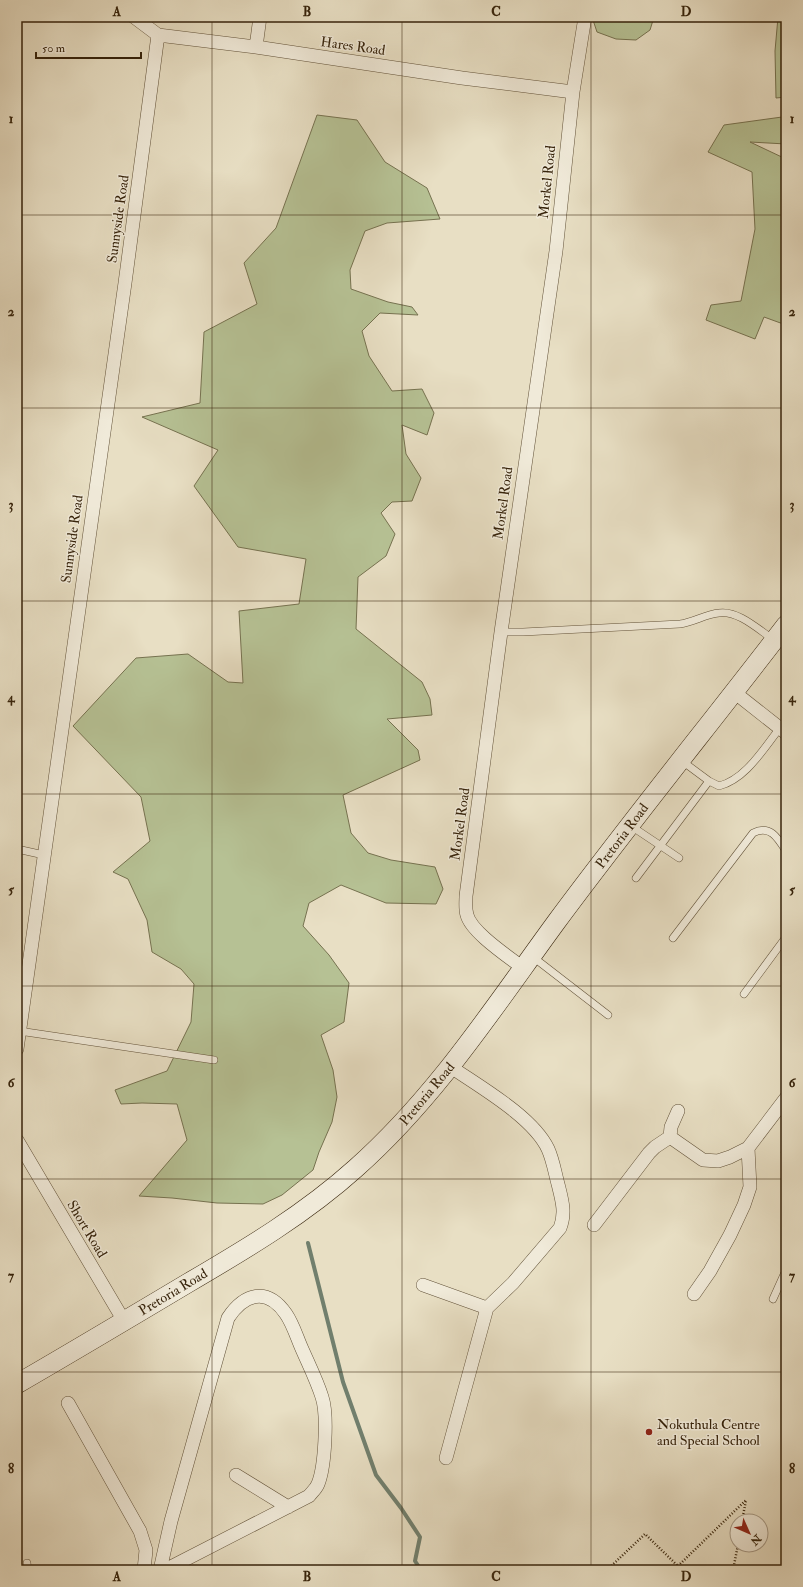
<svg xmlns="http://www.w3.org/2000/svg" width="803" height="1587" viewBox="0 0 803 1587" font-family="'IM FELL Double Pica',serif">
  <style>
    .green { fill: #b6c194; stroke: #767250 }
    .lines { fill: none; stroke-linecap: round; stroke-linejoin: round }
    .stream { stroke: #717f6d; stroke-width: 4 }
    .lane-casing { stroke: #625239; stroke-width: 8 }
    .street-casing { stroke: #625239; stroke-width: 14 }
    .secondary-casing { stroke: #36230b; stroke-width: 20 }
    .path { stroke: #36230b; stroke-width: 2.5; stroke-dasharray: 1 2; stroke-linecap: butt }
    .lane { stroke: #f0ead9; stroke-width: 7 }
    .street { stroke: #f0ead9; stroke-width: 13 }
    .secondary { stroke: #f0ead9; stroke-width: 19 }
    .grid { fill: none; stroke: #36230b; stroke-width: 1; stroke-opacity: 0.55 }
    .poi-dot { fill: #8f2418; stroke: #f0ead9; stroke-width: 1.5 }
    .labels { text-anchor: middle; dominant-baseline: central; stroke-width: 3; stroke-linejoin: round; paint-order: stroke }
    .street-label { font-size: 14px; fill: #36230b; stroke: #f0ead9 }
    .poi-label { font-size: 14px; fill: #36230b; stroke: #f0ead9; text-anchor: start }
    .neatline { fill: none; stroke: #36230b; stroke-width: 1.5 }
    .grid-label { font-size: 13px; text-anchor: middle; font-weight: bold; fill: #36230b }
  </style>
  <rect width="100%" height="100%" fill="#e8dfc4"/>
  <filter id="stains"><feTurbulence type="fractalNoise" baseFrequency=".005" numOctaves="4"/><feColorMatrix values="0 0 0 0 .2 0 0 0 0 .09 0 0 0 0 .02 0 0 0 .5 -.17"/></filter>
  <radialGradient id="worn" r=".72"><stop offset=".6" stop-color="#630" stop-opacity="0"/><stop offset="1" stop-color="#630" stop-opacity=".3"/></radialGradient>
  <path class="green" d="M592,17H654L650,30L636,40L616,39L597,32Z
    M778,17H786V97L776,98L775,51Z
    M317,115L357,120L385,162L427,188L440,219L387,223L365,231L350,270L351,289L388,302L412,307L418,315L380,313L362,331L369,356L392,391L422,389L434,413L427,435L402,425L406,454L421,478L412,501L392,502L381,513L395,534L386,556L358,577L356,629L422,682L430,699L432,715L387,719L418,750L420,760L343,795L351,833L368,853L391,860L435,867L443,889L436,904L386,903L341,885L309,903L303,926L329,955L349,983L344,1022L321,1035L333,1070L337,1097L332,1122L319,1152L313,1170L282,1195L263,1204L217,1203L172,1198L139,1196L187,1140L177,1104L142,1103L121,1104L115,1090L167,1071L191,1022L194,984L181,969L152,952L147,920L128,879L113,872L150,841L141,797L73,726L136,658L188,654L228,682L243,683L239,611L299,604L306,559L238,547L194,486L218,450L142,417L200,403L204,332L257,304L244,263L276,228Z
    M782,117L786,122V144L750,142L786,159V237L783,257H786V325L764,317L755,339L706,320L711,305L741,301L755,229L752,172L708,152L724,125Z"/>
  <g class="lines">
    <path class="stream" d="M308,1243L343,1382L376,1475L401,1508L420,1537L415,1561L421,1570"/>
    <defs>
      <path id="lane" d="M501,632H523L680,624C694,622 706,614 719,613C738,610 759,630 774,640
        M682,761L709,781L719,786C746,779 763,749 780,728
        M631,826L679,858
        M17,849L44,855
        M636,878L709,781
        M673,938L753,833C770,824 778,838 786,851
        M533,957L608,1015
        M744,994L786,937
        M19,1031L214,1060
        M785,1152L786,1150
        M773,1299L786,1270
        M27,1563L28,1570"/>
      <path id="street" d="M134,17L158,35L256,47L462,78L573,92
        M256,47L260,17
        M734,692L786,733
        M523,968C509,957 471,932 467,915C465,909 466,902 466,896L501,632L556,251L573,92L585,17
        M17,1049L125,283L158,35
        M670,1137L671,1127L678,1111
        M17,1140L124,1321
        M594,1225L649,1153L655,1147L670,1137L703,1160L718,1161L730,1157L748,1148L786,1098
        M423,1285L487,1308
        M694,1294L710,1271L730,1235L744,1205L750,1187L748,1148
        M68,1403L140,1531L146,1550L144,1570
        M446,1458L487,1308L513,1283L560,1228C566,1213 562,1200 558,1184C555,1173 553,1160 548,1149C533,1117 480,1087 451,1067
        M236,1475L288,1507
        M160,1570L171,1521L228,1318C244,1294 267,1286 286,1314C293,1324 297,1338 302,1349C309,1365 317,1381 322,1397C328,1415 325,1467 318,1484C316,1489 312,1492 309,1496L165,1570"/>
      <path id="secondary" d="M17,1384C74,1351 131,1317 188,1283C246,1249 305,1214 356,1168C436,1097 494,1007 557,921C631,821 710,724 786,625"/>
    </defs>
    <use href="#lane" class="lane-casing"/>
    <use href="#street" class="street-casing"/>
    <use href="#secondary" class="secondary-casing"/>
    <path class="path" d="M678,1566L746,1500L742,1521
      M607,1570L645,1534L682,1570
      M733,1570L738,1545"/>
    <use href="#lane" class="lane"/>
    <use href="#street" class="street"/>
    <use href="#secondary" class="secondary"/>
  </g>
  <path class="grid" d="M212,17V1570M402,17V1570M591,17V1570M17,215H786M17,408H786M17,601H786M17,794H786M17,986H786M17,1179H786M17,1372H786"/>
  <circle class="poi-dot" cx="649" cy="1432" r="4"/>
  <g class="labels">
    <g class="street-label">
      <text transform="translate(353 46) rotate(8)">Hares Road</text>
      <text transform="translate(547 182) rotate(-84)">Morkel Road</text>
      <text transform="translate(118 219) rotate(-82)">Sunnyside Road</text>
      <text transform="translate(503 503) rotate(-82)">Morkel Road</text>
      <text transform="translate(72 539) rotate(-82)">Sunnyside Road</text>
      <text transform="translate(460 824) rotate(-82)">Morkel Road</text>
      <text transform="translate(622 836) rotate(-53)">Pretoria Road</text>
      <text transform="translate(427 1094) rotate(-50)">Pretoria Road</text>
      <text transform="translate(87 1229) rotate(59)">Short Road</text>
      <text transform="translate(173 1292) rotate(-31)">Pretoria Road</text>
    </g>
    <g class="poi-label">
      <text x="657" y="1424">Nokuthula Centre<tspan x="657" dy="16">and Special School</tspan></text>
    </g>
  </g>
  <rect width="803" height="1587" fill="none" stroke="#e8dfc4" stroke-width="44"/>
  <g transform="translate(749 1533) rotate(135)"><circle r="19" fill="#f0ead9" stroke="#a69a87"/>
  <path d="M0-3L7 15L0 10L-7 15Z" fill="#8f2418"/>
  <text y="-6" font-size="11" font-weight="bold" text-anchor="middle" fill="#36230b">N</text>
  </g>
  <path d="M36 52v6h105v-6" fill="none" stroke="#36230b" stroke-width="2"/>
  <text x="42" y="52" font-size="12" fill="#36230b" stroke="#f0ead9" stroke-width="3" paint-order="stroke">50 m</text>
  <rect x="22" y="22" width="759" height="1543" class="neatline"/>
  <g class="grid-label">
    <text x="117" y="16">A</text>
    <text x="307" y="16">B</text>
    <text x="496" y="16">C</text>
    <text x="686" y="16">D</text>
    <text x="11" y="123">1</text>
    <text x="792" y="123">1</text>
    <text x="11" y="316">2</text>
    <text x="792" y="316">2</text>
    <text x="11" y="509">3</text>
    <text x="792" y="509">3</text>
    <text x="11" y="702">4</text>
    <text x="792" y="702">4</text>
    <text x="11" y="894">5</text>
    <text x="792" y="894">5</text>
    <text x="11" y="1087">6</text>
    <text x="792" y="1087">6</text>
    <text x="11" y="1280">7</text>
    <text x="792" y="1280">7</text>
    <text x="11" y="1473">8</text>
    <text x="792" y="1473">8</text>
    <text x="117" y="1581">A</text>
    <text x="307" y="1581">B</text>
    <text x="496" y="1581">C</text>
    <text x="686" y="1581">D</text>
  </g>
  <rect width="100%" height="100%" filter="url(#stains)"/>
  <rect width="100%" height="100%" fill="url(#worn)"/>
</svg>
